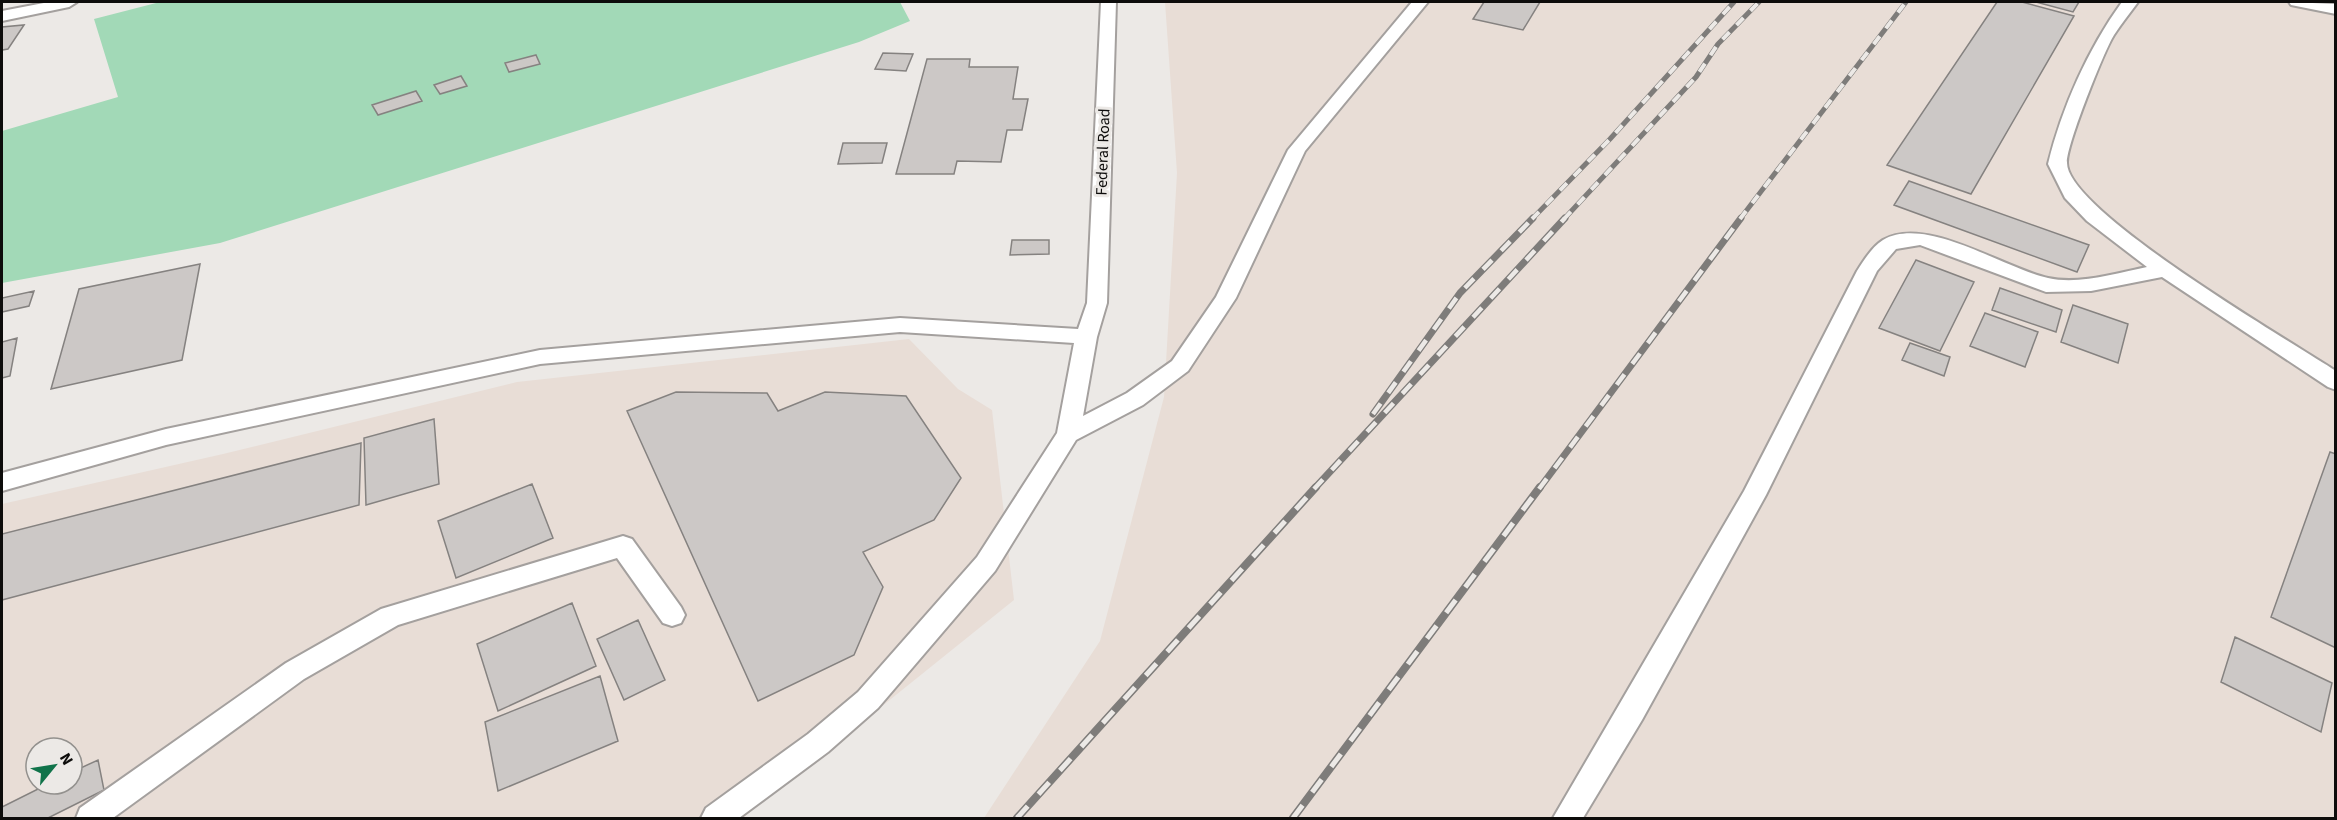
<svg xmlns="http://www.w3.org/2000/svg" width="2337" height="820" viewBox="0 0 2337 820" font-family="'Source Sans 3',sans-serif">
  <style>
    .built { fill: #e8ddd6; fill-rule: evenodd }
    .green { fill: #a2d9b7 }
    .building { fill: #ccc8c6; stroke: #858280; stroke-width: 1.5 }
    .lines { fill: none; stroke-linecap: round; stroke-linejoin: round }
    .lane-casing { stroke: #a4a09e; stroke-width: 4 }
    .lane { fill: #fff; fill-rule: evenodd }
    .rail-far2-casing { stroke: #7e7c7a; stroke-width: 5 }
    .rail-far1-casing { stroke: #7e7c7a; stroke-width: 7 }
    .rail-casing { stroke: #7e7c7a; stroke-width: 8 }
    .rail-far2 { stroke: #ece9e6; stroke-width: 4; stroke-dasharray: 10; stroke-linecap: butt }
    .rail-far1 { stroke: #ece9e6; stroke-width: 4.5; stroke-dasharray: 13; stroke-linecap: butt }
    .rail { stroke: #ece9e6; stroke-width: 5; stroke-dasharray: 16; stroke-linecap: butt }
    .labels { text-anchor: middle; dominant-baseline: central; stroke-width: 6; stroke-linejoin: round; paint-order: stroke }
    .street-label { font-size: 16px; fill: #0d0c0b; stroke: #ece9e6 }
  </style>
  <rect width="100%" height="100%" fill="#ece9e6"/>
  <path class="built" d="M1165,2H2335V818H984L1100,641L1164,397L1177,173Z
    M909,339L958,389L992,410L1014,600L743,818H2V504L223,454L517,382ZM36,748H72V784H36Z"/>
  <path class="green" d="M160,2H900L910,21L859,42L220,243L2,283V131L118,97L94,19Z"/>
  <path class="building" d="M1484,2H1540L1523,30L1473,19Z
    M1997,2H2022L2074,16L1971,194L1887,165Z
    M2036,2H2079L2073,12Z
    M24,25L8,49L2,50V27Z
    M883,53L913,54L906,71L875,69Z
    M536,55L540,64L509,72L505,63Z
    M927,59H970L969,67H1018L1013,99H1028L1022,130H1007L1001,162L957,161L954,174H896Z
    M461,76L467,86L440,94L434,85Z
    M416,91L422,101L378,115L372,105Z
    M843,143H887L882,163L838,164Z
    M1909,181L2089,245L2077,272L1894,205Z
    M1012,240H1049V254L1010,255Z
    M1916,260L1974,282L1940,351L1879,328Z
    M200,264L182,360L51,389L79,289Z
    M2000,288L2062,310L2056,332L1992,310Z
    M34,291L29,306L2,312V298Z
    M2073,305L2128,324L2118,363L2061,342Z
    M1985,313L2038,332L2025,367L1970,346Z
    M17,338L10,376L2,378V342Z
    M1910,343L1950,357L1944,376L1902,360Z
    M676,392L767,393L778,411L825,392L906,396L961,478L934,520L863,552L883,587L854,655L758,701L627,411Z
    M434,419L439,484L366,505L364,438Z
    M361,443L359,505L2,600V534Z
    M2330,452L2336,454V648L2271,617Z
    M532,484L553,538L456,578L438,521Z
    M572,603L596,666L498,711L477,644Z
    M638,620L665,680L624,700L597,639Z
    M2235,637L2332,683L2321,732L2221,682Z
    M600,676L618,741L498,791L485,722Z
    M98,760L104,790L48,818H2V807L48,784H72V772Z"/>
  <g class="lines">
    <defs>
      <path id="lane" d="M49,2H77L69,7L2,21V11Z
        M1101,2H1116L1107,303L1097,337L1083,416L1127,393L1172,361L1216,297L1288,150L1412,2H1428L1305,151L1236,298L1188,371L1143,405L1076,440L995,571L878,708L828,752L739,818H701L706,808L808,734L858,692L977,557L1057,433L1074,343L900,332L540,364L166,445L2,491V473L166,429L540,350L900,318L1078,329L1087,303Z
        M2122,2H2138C2130,13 2121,24 2114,35C2104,51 2066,146 2067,163C2067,211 2290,341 2336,371V390L2328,387L2162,277L2091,291L2046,292L1920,245L1896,249L1877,271L1766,495L1642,720L1583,818H1553L1744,491L1857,271C1864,260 1872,247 1883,240C1926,215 2003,268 2048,278C2079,285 2117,273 2147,267L2087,221L2065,198L2048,164C2062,107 2088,49 2122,2Z
        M2289,2L2336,4V14L2291,5Z
        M623,536L632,539L681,607L685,615L681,623L672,626L663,623L617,558L398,625L304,679L113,818H76L80,808L286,663L381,609Z"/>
    </defs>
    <use href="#lane" class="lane-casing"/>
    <use href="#lane" class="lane"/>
    <defs>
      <path id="rail-far2" d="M1532,219L1610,139L1734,2
        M1564,219L1696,77L1718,44L1759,2
        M1740,219L1906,2"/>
      <path id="rail-far1" d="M1373,414L1460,293L1533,218
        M1314,489L1565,218
        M1539,489L1741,218"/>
      <path id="rail" d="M1017,818L1316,487
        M1293,818L1540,487"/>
    </defs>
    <use href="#rail-far2" class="rail-far2-casing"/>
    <use href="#rail-far1" class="rail-far1-casing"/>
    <use href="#rail" class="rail-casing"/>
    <use href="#rail-far2" class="rail-far2"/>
    <use href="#rail-far1" class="rail-far1"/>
    <use href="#rail" class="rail"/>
  </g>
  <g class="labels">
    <g class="street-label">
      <text transform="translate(1103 152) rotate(-88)">Federal Road</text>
    </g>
  </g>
  <rect width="2337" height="820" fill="none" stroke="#0d0c0b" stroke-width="6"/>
  <g transform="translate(54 766) rotate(60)"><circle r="28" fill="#ece9e6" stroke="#93918e" stroke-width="1.5"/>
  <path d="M0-4.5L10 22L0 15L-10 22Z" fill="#10734a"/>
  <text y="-9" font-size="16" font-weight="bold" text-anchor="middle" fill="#0d0c0b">N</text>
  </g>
</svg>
